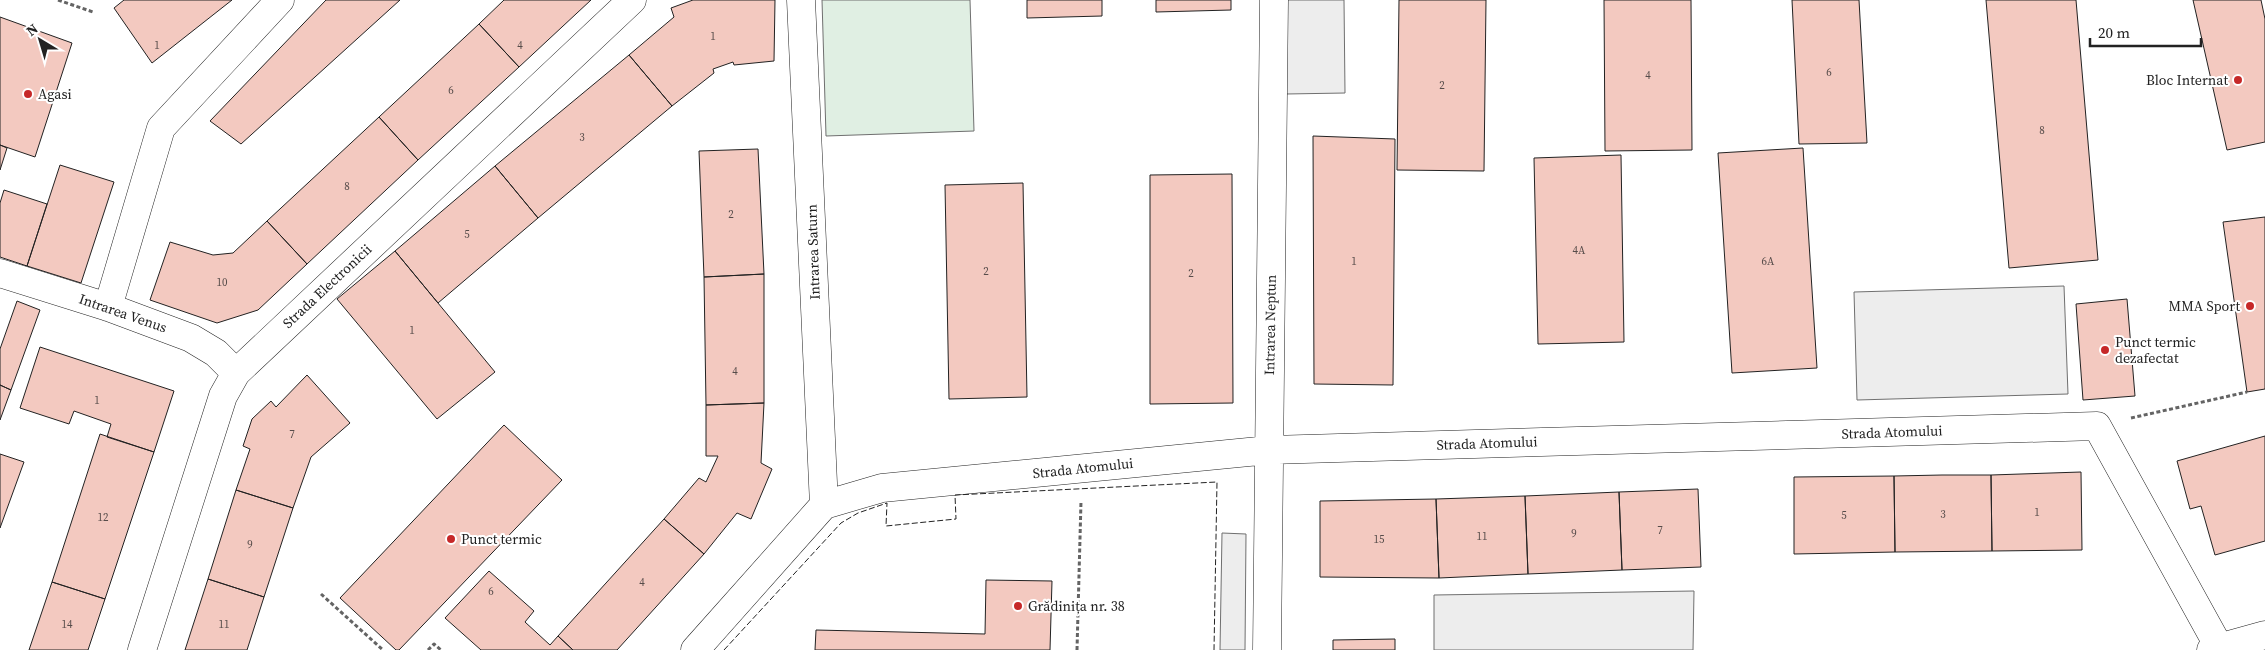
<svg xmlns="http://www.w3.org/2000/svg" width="2265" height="650" viewBox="0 0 2265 650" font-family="'Source Serif 4',serif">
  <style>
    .green { fill: #e0efe3; stroke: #6f6f6f }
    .parking { fill: #ededed; stroke: #6f6f6f }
    .building { fill: #f3c9c0; stroke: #222 }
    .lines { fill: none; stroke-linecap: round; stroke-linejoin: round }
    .minor-casing { stroke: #222; stroke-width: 29 }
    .path { stroke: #646464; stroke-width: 3; stroke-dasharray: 4 2.5; stroke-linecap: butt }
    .minor { stroke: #fff; stroke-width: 28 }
    .fence { stroke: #222; stroke-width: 1; stroke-dasharray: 6 2.5; stroke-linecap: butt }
    .poi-dot { fill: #c62828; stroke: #fff; stroke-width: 2 }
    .labels { text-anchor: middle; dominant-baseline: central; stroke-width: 4; stroke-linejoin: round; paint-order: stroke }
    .number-label { font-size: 11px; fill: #564c4a }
    .poi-label { font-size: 14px; fill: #222; stroke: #fff; text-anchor: start }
    .street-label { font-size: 14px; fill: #222; stroke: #fff }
  </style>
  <rect width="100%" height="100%" fill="#fff"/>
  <path class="green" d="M822,0H970L974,131L826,136Z"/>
  <path class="parking" d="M1284,0H1344L1345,93L1286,94Z
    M2064,286L2068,394L1857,400L1854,292Z
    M1222,533L1246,534L1245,650H1220Z
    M1694,591L1693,650H1434V595Z"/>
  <path class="building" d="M124,0H232L152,63L114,8Z
    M326,0H400L241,144L210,121Z
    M504,0H591L519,67L479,24Z
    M693,0H775L774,61L734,65L733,62L713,69L714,73L672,106L629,55L674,17L671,8Z
    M1027,0H1102V16L1027,18Z
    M1156,0H1231V10L1156,12Z
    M1399,0H1486L1484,171L1397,170Z
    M1604,0H1691L1692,150L1605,151Z
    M1792,0H1859L1867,143L1799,144Z
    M1986,0H2076L2098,260L2009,268Z
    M2193,0H2261L2265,19V142L2227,150Z
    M0,17L72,43L35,157L0,145Z
    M479,24L519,67L418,160L379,117Z
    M629,55L672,106L538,218L495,166Z
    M379,117L418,160L307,264L267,221Z
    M1313,136L1395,139L1393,385L1314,384Z
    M0,145L7,148L0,170Z
    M1803,148L1817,368L1732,373L1718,153Z
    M758,149L764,274L704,277L699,151Z
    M1621,155L1624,342L1538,344L1534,158Z
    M60,165L114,182L81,283L27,266Z
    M495,166L538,218L438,303L395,251Z
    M1232,174L1233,403L1150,404V175Z
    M1023,183L1027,397L949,399L945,185Z
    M4,190L47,204L27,266L0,257V203Z
    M2265,217V389L2247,392L2223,222Z
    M267,221L307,264L258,310L217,323L150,300L170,242L213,255L233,253Z
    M395,251L495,372L437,419L337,299Z
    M764,274V403L706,405L704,277Z
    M2127,299L2135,396L2083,400L2076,304Z
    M17,301L40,310L11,390L0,385V349Z
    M40,347L174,391L154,452L107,437L111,424L74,411L69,424L20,408Z
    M307,375L350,423L311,457L293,508L236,490L250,449L243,446L252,419L271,401L276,407Z
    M0,385L11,390L0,420Z
    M764,403L761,463L772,469L751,519L737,513L704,554L664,519L699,478L706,482L718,456H706V405Z
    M504,425L562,480L399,650H396L340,598Z
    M100,434L154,452L105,599L52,582Z
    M2265,436V541L2215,555L2201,506L2190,509L2177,461Z
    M0,454L24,462L0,528Z
    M2081,472L2082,550L1992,551L1991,475Z
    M1942,475H1991L1992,551L1895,552L1894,476Z
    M1894,476L1895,552L1794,554V477Z
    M1698,489L1701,567L1622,570L1619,492Z
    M236,490L293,508L264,597L208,579Z
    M1619,492L1622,570L1528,574L1525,496Z
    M1525,496L1528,574L1439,578L1436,499Z
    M1436,499L1439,578L1320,577V501Z
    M664,519L704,554L617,650H573L558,636Z
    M489,571L534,611L525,622L550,645L558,636L573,650H481L445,618Z
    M208,579L264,597L247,650H185Z
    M986,580L1052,581L1050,650H815L816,630L985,634Z
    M52,582L105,599L88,650H29Z
    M1395,639V650H1333V640Z"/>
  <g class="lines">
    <defs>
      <path id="minor" d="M801,0L824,505
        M0,273L108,307L191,338L216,353L236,373
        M108,307L161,128L280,0
        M142,650L223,396L236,373L632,0
        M695,650L824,505L882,488L1269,450L2097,426L2219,647
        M1267,650L1274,0
        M2211,650L2265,635"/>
    </defs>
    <use href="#minor" class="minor-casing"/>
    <path class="path" d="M58,0L93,12
      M2131,418L2247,392
      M321,594L383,650
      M428,650L434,644L441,650
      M1077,650L1081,501"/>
    <use href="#minor" class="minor"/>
    <path class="fence" d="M724,650L841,523L858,513L887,503L886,526L956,519L955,495L1217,482L1214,650"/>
  </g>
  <g class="poi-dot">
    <circle cx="2238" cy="80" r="5"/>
    <circle cx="28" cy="94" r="5"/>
    <circle cx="2250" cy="306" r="5"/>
    <circle cx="2105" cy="350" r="5"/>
    <circle cx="451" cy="539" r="5"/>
    <circle cx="1018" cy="606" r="5"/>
  </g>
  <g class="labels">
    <g class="number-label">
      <text x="713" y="36">1</text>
      <text x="157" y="45">1</text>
      <text x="520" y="45">4</text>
      <text x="1829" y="72">6</text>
      <text x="1648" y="75">4</text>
      <text x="1442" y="85">2</text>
      <text x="451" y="90">6</text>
      <text x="2042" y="130">8</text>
      <text x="582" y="137">3</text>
      <text x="347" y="186">8</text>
      <text x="731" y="214">2</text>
      <text x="467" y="234">5</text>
      <text x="1579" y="250">4A</text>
      <text x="1354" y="261">1</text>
      <text x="1768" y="261">6A</text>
      <text x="986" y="271">2</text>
      <text x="1191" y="273">2</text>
      <text x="222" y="282">10</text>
      <text x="412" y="330">1</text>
      <text x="735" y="371">4</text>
      <text x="97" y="400">1</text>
      <text x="292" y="434">7</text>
      <text x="2037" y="512">1</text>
      <text x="1943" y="514">3</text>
      <text x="1844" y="515">5</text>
      <text x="103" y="517">12</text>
      <text x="1660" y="530">7</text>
      <text x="1574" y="533">9</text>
      <text x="1482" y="536">11</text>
      <text x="1379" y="539">15</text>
      <text x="250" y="544">9</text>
      <text x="642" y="582">4</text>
      <text x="491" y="591">6</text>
      <text x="67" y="624">14</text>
      <text x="224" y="624">11</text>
    </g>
    <g class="poi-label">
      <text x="2228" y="80" text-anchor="end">Bloc Internat</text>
      <text x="38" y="94">Agasi</text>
      <text x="2240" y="306" text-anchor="end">MMA Sport</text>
      <text x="2115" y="342">Punct termic<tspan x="2115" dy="16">dezafectat</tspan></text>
      <text x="461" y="539">Punct termic</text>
      <text x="1028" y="606">Grădinița nr. 38</text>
    </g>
    <g class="street-label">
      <text transform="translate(813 252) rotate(-92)">Intrarea Saturn</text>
      <text transform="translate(327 286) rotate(-43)">Strada Electronicii</text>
      <text transform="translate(123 313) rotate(19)">Intrarea Venus</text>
      <text transform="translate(1270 325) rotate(-89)">Intrarea Neptun</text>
      <text transform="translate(1892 432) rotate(-2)">Strada Atomului</text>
      <text transform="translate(1487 443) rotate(-2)">Strada Atomului</text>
      <text transform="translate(1083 468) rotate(-6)">Strada Atomului</text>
    </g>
  </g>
  <g transform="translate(40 40) rotate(322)" stroke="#ffffff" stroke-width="4" paint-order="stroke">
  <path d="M0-4L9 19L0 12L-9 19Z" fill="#222222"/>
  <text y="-8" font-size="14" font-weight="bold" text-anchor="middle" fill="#222222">N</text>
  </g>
  <path d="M2090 38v8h111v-8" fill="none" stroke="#222222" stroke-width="2.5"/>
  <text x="2098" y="38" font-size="15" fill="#222222" stroke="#ffffff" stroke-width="4" paint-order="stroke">20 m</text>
</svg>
